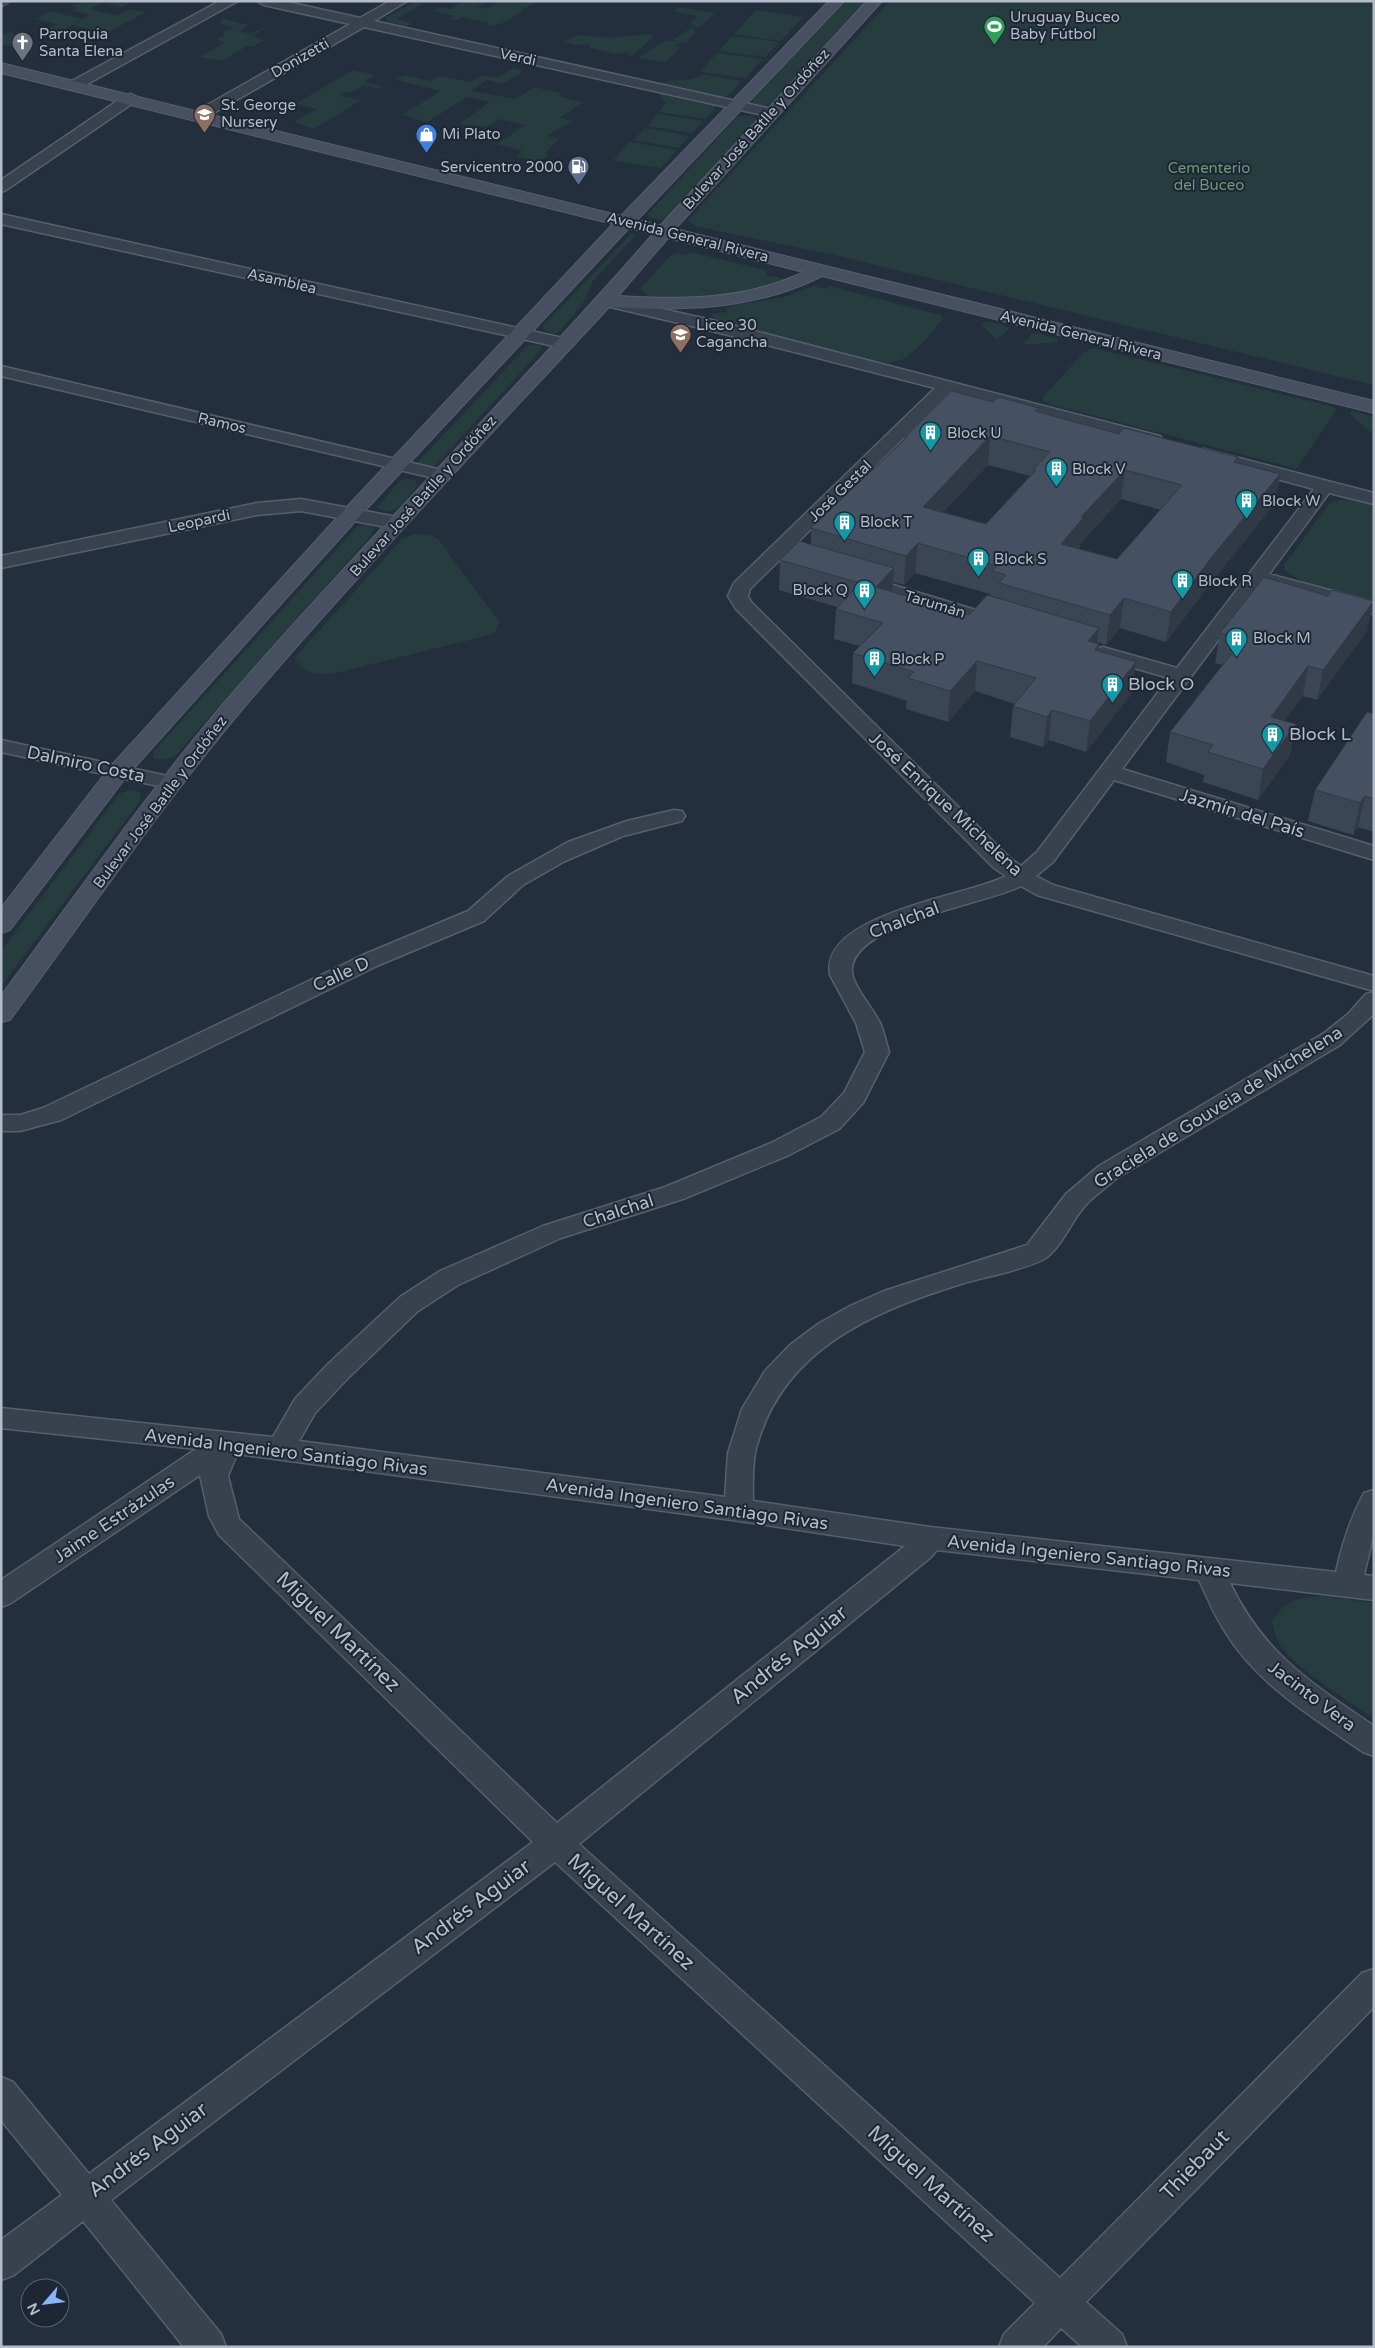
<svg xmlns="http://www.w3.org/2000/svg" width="1375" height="2348" viewBox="0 0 1375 2348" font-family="'Varela Round',sans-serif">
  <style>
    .green { fill: #263c3f }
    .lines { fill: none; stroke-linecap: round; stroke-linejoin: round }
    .minor-casing { stroke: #565f6c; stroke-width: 3 }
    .tertiary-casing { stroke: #565f6c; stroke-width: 2 }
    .secondary-casing { stroke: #565f6c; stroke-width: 2 }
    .minor { fill: #38414e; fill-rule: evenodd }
    .tertiary { fill: #38414e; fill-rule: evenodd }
    .secondary { fill: #465061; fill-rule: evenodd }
    .wall { fill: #3b4654; fill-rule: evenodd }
    .shaded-wall { fill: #303945 }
    .building { fill: #455162; stroke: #303945; fill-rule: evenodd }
    .labels { text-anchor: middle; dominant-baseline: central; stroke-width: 4; stroke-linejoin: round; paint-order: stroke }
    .far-poi-label { font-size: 15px; fill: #b4bcc9; stroke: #1d2633; text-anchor: start }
    .far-street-label { font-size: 15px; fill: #b4bcc9; stroke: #1d2633 }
    .far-park-label { font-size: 15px; fill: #6b9a76; stroke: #1d2633 }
    .poi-label { font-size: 18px; fill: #b4bcc9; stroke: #1d2633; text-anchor: start }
    .street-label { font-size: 18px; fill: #b4bcc9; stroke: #1d2633 }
    .near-street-label { font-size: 21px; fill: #b4bcc9; stroke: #1d2633 }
  </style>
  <rect width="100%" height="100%" fill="#242f3e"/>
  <path class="green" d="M81,1H133L122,7L103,2L90,9L118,16L130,9L146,12L106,33L72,25L63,30L74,33L67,37L44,32L57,24L36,19L50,11L82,19L90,15L72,10L77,8L72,6Z
    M464,1L486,3L477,7L486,9L499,1H538L521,10L522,11C514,16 501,28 487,25L489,23L462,17L457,20L451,19L455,16L433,11L439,7L450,9Z
    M845,1H868L770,104L762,106L753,104L752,101Z
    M890,1H1374V385L834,255L695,226L688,220Z
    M415,2L424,3L397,19L411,23L406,27L389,22L385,18Z
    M680,7L715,13L701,26L692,28L696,32L685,43L673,40L694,26L699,27L688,24L698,17L674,11Z
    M756,10L803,17L781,41L734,34Z
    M224,19L248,25L239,31L250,34L262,28H265L252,36L265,40L252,47L247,46L222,61L200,57L225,42L216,39L225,35L222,33L234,27L219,23Z
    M9,32L33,38L14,47L1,44V36Z
    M649,34L654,36L631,57L627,52L615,54L591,48L588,44L577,45L564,42L576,35L609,38Z
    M732,36L780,42L765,57L719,51Z
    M667,40L682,43L675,45L679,49L666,62L638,58Z
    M717,53L763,59L745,78L700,72Z
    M513,68L523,71L503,84L487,80L471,91L515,99L534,87L561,93L558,96L583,102L560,118L572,121L547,136L559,139L545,153L549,155L538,163L516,156L523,151L497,144L525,125L499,119L486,127L459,124L490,102L467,97L427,122L402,115L441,91L396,80L404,75L430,81L439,76L471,82L482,75L497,78Z
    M353,70L375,75L364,82L383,87L380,89L364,85L352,92L346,91L340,96L361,100L314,129L294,122L317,109L295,104Z
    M702,74L741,81L729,95L724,97L661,84C670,77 688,85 702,74Z
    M657,92L718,105L705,119L659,112L666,103Z
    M658,114L703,121L692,133L647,126Z
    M744,115L753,116L756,120L669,216L661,220L649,217L648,214L737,117Z
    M645,128L690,136L678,148L633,140Z
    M630,142L677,150L661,168L613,160Z
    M631,234L635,236L592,282L586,299L561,330L557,333L546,332L543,328L544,325Z
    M690,252L768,271L765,275L789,280L728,295L645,299L649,297L641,288L671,255L678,253L687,255Z
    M814,286L825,289L829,286L940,315L944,318C929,334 911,363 887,363L729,325L718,321L711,314L727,312L725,307L784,297Z
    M986,321L1006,326L1009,329L997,339L981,325Z
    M1035,333L1057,339L1059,342L1023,345L1031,334Z
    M529,344L541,346L542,349L436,465L430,467L419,465L418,462Z
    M1093,348L1331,406L1337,409L1297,468H1294L1049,404L1043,400V397L1084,352Z
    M1352,411L1374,417V432L1369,431L1350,414Z
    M408,479L416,481L417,486C407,497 394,520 377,507L400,481Z
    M1349,499L1374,504V601L1302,582L1285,570L1284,565L1329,504L1340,500Z
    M367,525L375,528L371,535L175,756L164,760L153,758L154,751L358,526Z
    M414,534L430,535L439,540L499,622L495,632L486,636L336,673C320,676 305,674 295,660L296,656L402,539Z
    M130,790L141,793L140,801L1,986V951L119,794Z
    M1324,1596L1374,1603V1719C1349,1701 1296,1669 1280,1645C1275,1637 1274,1629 1272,1620C1289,1598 1298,1598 1324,1596Z"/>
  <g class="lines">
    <defs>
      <path id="minor" d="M220,1H238L80,88H70L68,85L70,82Z
        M257,1H283L360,18L390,1H407L374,21L772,109L779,113L772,117L364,27L205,118H195L193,115L195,112L350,24L264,5Z
        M131,94L138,98L136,101L6,190L1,192V180L126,95Z
        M1,214L563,338L569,339L571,343L569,347L563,348L1,224Z
        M604,296L716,321L1160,436L1163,440L1160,444L1154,445L950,392L750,589L748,596L751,602L1010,858L1021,866L1037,852L1169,678L1096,657L1093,653L1096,649L1103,647L1177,668L1314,489L1198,458L1195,454L1198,450L1204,449L1374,493V504L1329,493L1269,574L1374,602V614L1261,583L1122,769L1374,846V860L1114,780L1053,862L1036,876L1053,885L1374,976V991L1037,895L1021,886C986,904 854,923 852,969C851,985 873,1008 880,1023C884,1032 886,1042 889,1052L863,1103L839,1129L789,1155L683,1199L561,1238L458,1285L418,1311L347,1379L315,1413L299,1441L725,1497L728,1453L742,1409L765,1371L790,1345L818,1324L850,1306L884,1291L1027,1245L1066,1194L1099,1166L1324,1033L1348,1014L1366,994L1374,992V1014L1340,1045L1117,1178C1106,1188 1092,1197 1083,1208C1072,1221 1059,1251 1044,1259C1024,1270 984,1277 961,1284C874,1311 784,1349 757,1445C752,1462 753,1482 753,1501L930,1527L1336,1572C1342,1544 1350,1519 1364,1493L1374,1490V1533L1364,1575L1374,1576V1600L1230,1583C1264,1654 1311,1683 1374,1726V1756L1363,1752C1312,1717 1255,1683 1223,1628C1213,1613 1207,1596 1199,1580L937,1550L931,1557L579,1844L1060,2278L1362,1973L1374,1969V2007L1086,2302L1122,2334L1127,2347H1082L1061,2328L1043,2347H999L1004,2334L1035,2303L555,1862L111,2200L221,2334L226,2347H184L83,2221L14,2275L1,2280V2240L62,2195L1,2120V2077L13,2082L89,2174L533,1842L219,1535L209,1516L200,1475L11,1603L1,1607V1580L196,1449L1,1428V1408L273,1437L295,1399L327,1365L400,1297L440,1271L543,1226L665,1187L771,1143L821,1117L844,1093L865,1052L856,1023L830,975C818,914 968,896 1006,876L994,868L736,609L728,596L734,583L935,388L708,330L598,304L596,301L598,298ZM237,1454L739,1521L905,1546L557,1823L239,1519L228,1476Z
        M1,366L442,470L448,471L451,475L448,479L442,480L1,376Z
        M301,499L397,517L404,519L406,523L404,527L397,529L301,511L257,515L1,568V556L257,503Z
        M860,575L1009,620L1012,624L1009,628L1002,630L853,585L850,581L853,577Z
        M1,740L172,777L179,779L183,783L179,787L172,789L1,752Z
        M674,810L682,811L685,816L682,821L623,836L565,861L523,885L484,921L379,965L61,1120L20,1131H1V1115H20L43,1108L363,955L468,911L508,876L568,842L627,821Z"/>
      <path id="tertiary" d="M1,1H11L1,7Z"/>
      <path id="secondary" d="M829,1H844L637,220L660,226L867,1H882L675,229L1374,401V413L822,276C755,310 683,311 609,307C485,441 358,573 240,712C158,810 86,917 10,1020L1,1022V996C74,898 145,796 224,703C362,542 514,394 653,234L629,228L358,518L126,777L10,930L1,933V908L110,767L344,510L613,224L1,73V63L621,216ZM668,238L804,272C746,300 681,300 618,296Z"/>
    </defs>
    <use href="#minor" class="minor-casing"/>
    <use href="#tertiary" class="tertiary-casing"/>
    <use href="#secondary" class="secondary-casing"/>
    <use href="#minor" class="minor"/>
    <use href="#tertiary" class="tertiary"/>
    <use href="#secondary" class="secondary"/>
  </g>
  <path class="wall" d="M993,402L1039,408L1038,412L1119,434L1280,474L1275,503L1207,588L1166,642L1120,628L1106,645L1097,642V643L1099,644L1098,651L1132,693L1086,752L1049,740L1043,747L1010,737L1013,706L1015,704L975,691L948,722L906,709L907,701L852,683L853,653L860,646L834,639L836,609L837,607L779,590L780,560L811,544V528L904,440L905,437ZM988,465L1030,476L986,524L943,512ZM1121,499L1161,510L1117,559L1079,549L1080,547V544ZM915,573L990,594V596L969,615L893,592V582L904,585Z
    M1367,631L1317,700L1303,696L1284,721L1290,755L1258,800L1203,782L1204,775L1166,762L1170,732L1223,665L1215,663L1220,633Z
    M1374,714V832L1358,827L1353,835L1308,821L1315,790Z"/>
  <path class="shaded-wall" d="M990,436L988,465L921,536L923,507Z
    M1125,470L1121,499L1080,544V547L1057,573L1061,544L1081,517Z
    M1280,474L1275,503L1207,588L1166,642L1171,612L1211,558Z
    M918,543L915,573L904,585L906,556Z
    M894,568L892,598L876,587Z
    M1124,598L1120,628L1106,645L1110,615Z
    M1374,601L1367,631L1317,700L1323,670Z
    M1099,628L1096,648L1099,644L1095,674L1088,641Z
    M977,661L975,691L948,722L950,691Z
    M1136,662L1132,693L1086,752L1090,721Z
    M1308,666L1303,696L1265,747L1271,717Z
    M1052,710L1049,740L1043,747L1047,717Z
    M1296,724L1290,755L1258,800L1263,769Z
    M1365,796L1358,827L1353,835L1360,803Z"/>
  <path class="building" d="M952,391L993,402L998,397L1039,408L1035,411L1119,434L1124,428L1190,445L1238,457L1234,462L1280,474L1211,558L1171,612L1124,598L1110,615L999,583L1006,575L992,571L997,566L918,543L906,556L811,528L907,437H905ZM990,436L1050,452L1033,470H1036L986,524L923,507ZM1125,470L1182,485L1117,559L1061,544L1083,518L1081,517Z
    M799,541L894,568L876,587L969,615L987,595L1099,628L1088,641L1099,644L1095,650L1136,662L1090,721L1052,710L1047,717L1013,706L1036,678L977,661L950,691L908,678L914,672L853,653L883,623L836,609L860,583L780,560Z
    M1264,577L1328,596L1332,590L1374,601L1323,670L1308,666L1271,717L1296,724L1263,769L1208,752L1213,745L1170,732L1243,639L1220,633Z
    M1367,712L1374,714V799L1365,796L1360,803L1315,790Z"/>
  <defs>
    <symbol id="stadium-pin" viewBox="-11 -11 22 30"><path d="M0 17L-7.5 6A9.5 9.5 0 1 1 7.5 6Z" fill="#2e9e5b" stroke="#1d2633"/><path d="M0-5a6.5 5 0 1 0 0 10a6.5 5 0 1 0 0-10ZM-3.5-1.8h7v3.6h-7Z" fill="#fff"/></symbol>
    <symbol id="church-pin" viewBox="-11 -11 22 30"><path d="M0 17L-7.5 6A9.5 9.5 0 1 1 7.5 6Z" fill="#6b7280" stroke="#1d2633"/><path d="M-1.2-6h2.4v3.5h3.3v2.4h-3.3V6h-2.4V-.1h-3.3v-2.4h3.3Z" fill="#fff"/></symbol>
    <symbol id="school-pin" viewBox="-11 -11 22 30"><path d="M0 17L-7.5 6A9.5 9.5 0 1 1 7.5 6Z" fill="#8d6e63" stroke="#1d2633"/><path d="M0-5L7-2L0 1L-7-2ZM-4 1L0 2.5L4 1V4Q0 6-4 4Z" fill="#fff"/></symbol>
    <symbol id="shop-pin" viewBox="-11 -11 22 30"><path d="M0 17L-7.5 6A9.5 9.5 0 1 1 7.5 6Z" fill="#3f7fe0" stroke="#1d2633"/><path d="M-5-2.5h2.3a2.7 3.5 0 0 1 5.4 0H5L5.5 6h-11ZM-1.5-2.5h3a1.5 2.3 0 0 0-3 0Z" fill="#fff"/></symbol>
    <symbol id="fuel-pin" viewBox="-11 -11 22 30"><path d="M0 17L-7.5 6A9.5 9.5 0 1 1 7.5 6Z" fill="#5c6f8a" stroke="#1d2633"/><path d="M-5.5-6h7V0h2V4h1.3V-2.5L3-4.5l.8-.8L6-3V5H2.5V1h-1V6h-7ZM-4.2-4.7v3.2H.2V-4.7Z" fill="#fff"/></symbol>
    <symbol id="building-pin" viewBox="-11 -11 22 30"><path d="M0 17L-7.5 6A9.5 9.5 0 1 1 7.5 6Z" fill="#0f9aa8" stroke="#1d2633"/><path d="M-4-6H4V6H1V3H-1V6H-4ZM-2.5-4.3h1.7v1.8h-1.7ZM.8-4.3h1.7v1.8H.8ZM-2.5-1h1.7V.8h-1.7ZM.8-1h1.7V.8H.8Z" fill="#fff"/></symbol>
  </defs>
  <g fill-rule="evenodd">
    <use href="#stadium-pin" x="982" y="14" width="25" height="34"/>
    <use href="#church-pin" x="10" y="30" width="25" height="34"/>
    <use href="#school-pin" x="192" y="102" width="25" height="34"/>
    <use href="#shop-pin" x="414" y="122" width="25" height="34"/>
    <use href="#fuel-pin" x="566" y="154" width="25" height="34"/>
    <use href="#school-pin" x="668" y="322" width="25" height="34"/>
    <use href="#building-pin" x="918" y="420" width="25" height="34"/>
    <use href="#building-pin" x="1044" y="456" width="25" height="34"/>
    <use href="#building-pin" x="1234" y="488" width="25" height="34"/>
    <use href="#building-pin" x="832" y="510" width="25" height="34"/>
    <use href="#building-pin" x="966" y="546" width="25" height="34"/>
    <use href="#building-pin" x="1170" y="568" width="25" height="34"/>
    <use href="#building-pin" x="852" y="578" width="25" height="34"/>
    <use href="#building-pin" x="1224" y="626" width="25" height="34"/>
    <use href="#building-pin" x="862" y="646" width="25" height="34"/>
    <use href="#building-pin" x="1100" y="672" width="25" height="34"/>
    <use href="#building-pin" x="1260" y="722" width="25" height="34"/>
  </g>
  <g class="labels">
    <g class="far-poi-label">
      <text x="1010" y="17">Uruguay Buceo<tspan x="1010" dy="17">Baby Fútbol</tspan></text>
      <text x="39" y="34">Parroquia<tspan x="39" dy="17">Santa Elena</tspan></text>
      <text x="221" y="105">St. George<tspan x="221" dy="17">Nursery</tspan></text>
      <text x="442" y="134">Mi Plato</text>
      <text x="563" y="167" text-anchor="end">Servicentro 2000</text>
      <text x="696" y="325">Liceo 30<tspan x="696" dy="17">Cagancha</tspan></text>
      <text x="947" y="433">Block U</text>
      <text x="1072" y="469">Block V</text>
      <text x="1262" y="501">Block W</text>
      <text x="860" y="522">Block T</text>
      <text x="994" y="559">Block S</text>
      <text x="1198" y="581">Block R</text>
      <text x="848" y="590" text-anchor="end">Block Q</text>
      <text x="1253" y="638">Block M</text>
      <text x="891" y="659">Block P</text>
    </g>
    <g class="far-street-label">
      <text transform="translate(518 57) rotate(12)">Verdi</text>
      <text transform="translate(300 58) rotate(-30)">Donizetti</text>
      <text transform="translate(756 129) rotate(-48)">Bulevar José Batlle y Ordóñez</text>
      <text transform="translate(688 237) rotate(14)">Avenida General Rivera</text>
      <text transform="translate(282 281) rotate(13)">Asamblea</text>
      <text transform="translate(1081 335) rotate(14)">Avenida General Rivera</text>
      <text transform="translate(222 423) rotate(13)">Ramos</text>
      <text transform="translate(840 491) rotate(-44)">José Gestal</text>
      <text transform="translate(423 496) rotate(-48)">Bulevar José Batlle y Ordóñez</text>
      <text transform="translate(199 521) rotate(-12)">Leopardi</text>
      <text transform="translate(935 604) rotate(17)">Tarumán</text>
      <text transform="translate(160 802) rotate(-53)">Bulevar José Batlle y Ordóñez</text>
    </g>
    <g class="far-park-label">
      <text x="1209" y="168">Cementerio<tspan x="1209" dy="17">del Buceo</tspan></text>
    </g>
    <g class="poi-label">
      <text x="1128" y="684">Block O</text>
      <text x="1289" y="734">Block L</text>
    </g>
    <g class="street-label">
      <text transform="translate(86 764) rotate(12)">Dalmiro Costa</text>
      <text transform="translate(946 804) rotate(43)">José Enrique Michelena</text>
      <text transform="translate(1242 813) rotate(17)">Jazmín del País</text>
      <text transform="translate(904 920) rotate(-21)">Chalchal</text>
      <text transform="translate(341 974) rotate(-25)">Calle D</text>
      <text transform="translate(1218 1107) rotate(-32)">Graciela de Gouveia de Michelena</text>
      <text transform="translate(618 1211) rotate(-18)">Chalchal</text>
      <text transform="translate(286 1452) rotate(7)">Avenida Ingeniero Santiago Rivas</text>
      <text transform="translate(687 1504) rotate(8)">Avenida Ingeniero Santiago Rivas</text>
      <text transform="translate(114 1519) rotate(-34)">Jaime Estrázulas</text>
      <text transform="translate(1089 1556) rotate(6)">Avenida Ingeniero Santiago Rivas</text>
      <text transform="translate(1312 1696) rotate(37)">Jacinto Vera</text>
    </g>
    <g class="near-street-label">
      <text transform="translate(338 1632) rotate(44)">Miguel Martínez</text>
      <text transform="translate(789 1655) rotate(-39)">Andrés Aguiar</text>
      <text transform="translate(471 1907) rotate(-37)">Andrés Aguiar</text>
      <text transform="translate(631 1912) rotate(42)">Miguel Martínez</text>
      <text transform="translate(148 2150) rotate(-37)">Andrés Aguiar</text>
      <text transform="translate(1195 2165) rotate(-46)">Thiebaut</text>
      <text transform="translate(931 2184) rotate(42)">Miguel Martínez</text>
    </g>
  </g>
  <rect width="1375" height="2348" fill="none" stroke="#b4bcc9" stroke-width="5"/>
  <g transform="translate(45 2303) rotate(242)"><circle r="24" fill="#1d2633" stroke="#59626f"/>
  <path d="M0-4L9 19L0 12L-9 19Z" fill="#8ab4f8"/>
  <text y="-8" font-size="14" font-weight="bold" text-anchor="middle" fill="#b4bcc9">N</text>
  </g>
</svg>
